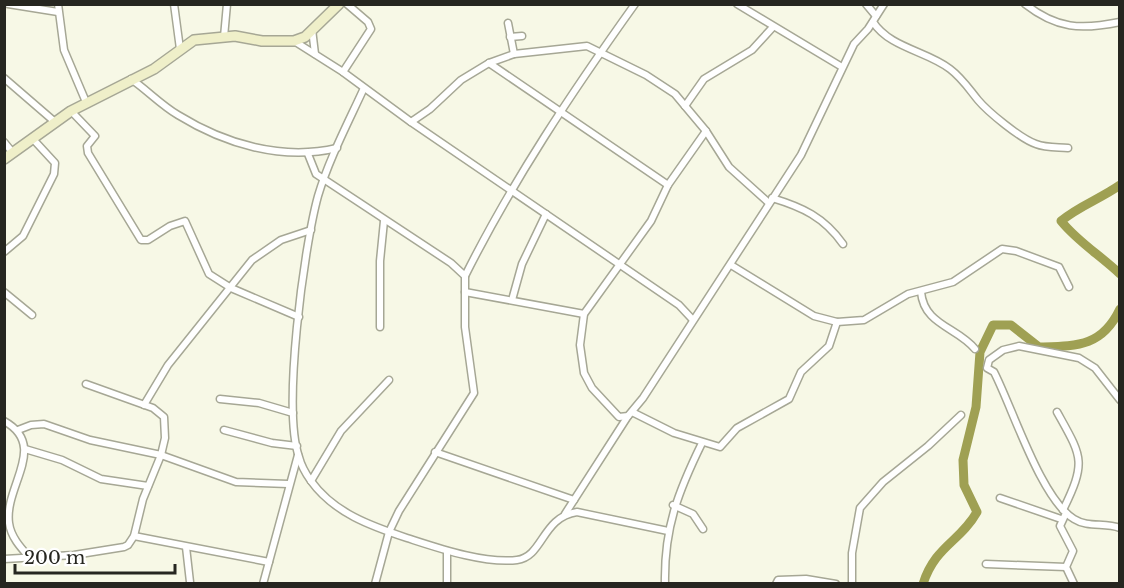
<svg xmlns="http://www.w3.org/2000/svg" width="1124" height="588" font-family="'Libre Baskerville',serif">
<rect width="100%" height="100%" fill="#f7f8e6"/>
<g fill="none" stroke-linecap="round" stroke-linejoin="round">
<!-- river -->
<g stroke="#9fa053" stroke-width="9">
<path d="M 1120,185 C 1100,199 1079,206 1061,221 C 1078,242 1100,255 1120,274"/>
<path d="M 923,584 C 935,546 960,542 977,512 L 964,485 L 963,460 L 976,407 L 980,352 L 993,325 L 1011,325 L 1039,347 C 1077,346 1102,347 1120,309"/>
</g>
<!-- street casing -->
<g stroke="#a6a795" stroke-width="9">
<g id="street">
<path d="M 8,4 L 58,12"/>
<path d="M 58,4 L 64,50 L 86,102"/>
<path d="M 174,4 L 180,49"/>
<path d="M 737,4 L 842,67"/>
<path d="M 866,4 L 876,16"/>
<path d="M 1025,4 C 1057,29 1081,30 1120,22"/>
<path d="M 873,22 C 890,48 927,51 950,69 C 962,78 969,89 978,100 C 988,112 1021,139 1036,144 C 1046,148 1058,147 1068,148"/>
<path d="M 508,23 L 514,54"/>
<path d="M 312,29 L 315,54"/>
<path d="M 224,37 L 227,4"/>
<path d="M 510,37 L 522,36"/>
<path d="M 294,41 L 343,72 L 411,122 L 679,305 L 693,320"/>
<path d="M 489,63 L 668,185"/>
<path d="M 343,72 L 371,29 L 368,22 L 347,4"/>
<path d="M 4,78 L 55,122"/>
<path d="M 131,79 C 147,90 161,105 178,115 C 225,144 282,161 337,148"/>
<path d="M 364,88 C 348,123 329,159 318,196 C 304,247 282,409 299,457 C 301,465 306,474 311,481 C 334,513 371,526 407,538 C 438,548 484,564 517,560 C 543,557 542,517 577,512 L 668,531"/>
<path d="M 685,106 L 704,79 L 752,50 L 773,27"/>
<path d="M 71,111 L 95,136 L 87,146 L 88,153 L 141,240 L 148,240 L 170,226 L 185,221 L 209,274 L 231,288 L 299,317"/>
<path d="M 411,122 L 430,109 L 461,80 L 489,63 L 514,54 L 587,46 L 646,75 L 675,94 L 706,131 L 729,167 L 769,203"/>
<path d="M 706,131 L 668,185 L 651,221 L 584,314 L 580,345 L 584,373 L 592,388 L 619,417 L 628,416 L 643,398 L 801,155 L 854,44 L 868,29 L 884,4"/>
<path d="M 4,142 L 13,153"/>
<path d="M 308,154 L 316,174 L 451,263 L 465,276 L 465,327 L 474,393 L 399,511 L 389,532 L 375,584"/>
<path d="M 772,198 C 802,207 824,217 843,244"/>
<path d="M 4,252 L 23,236 L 54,174 L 55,163 L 32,138"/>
<path d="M 731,265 L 814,316 L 837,322 L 864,320 L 908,294 L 953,282 L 1002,249 L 1016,251 L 1059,267 L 1069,287"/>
<path d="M 465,276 C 513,180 572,92 635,4"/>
<path d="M 4,292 L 32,315"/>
<path d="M 465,292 L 584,314"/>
<path d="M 921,292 C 924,325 957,327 975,349"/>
<path d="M 512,300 L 522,264 L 546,214"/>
<path d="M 380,327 L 380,261 L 384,221"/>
<path d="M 220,399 L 259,403 L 293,413"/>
<path d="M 1120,400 L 1095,368 L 1079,358 L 1019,346 L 1003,350 L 989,360 L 987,368 L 994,372 C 1013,409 1041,499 1074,519 C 1088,528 1105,522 1120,528"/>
<path d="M 144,405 L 168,365 L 252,260 L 281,240 L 311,230"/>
<path d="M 632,412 L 674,433 L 720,447 L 737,428 L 789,399 L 801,372 L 829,346 L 837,322"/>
<path d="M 1057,412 C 1082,457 1087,461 1063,510"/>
<path d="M 4,421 C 49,446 4,486 9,523 C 11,538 22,549 31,559"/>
<path d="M 18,430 L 31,425 L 44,424 L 90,440 L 161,455 L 236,482 L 288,484"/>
<path d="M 224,430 L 272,443 L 297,446"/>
<path d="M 25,449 L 62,460 L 101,479 L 148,486"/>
<path d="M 435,452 L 574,500"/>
<path d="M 311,481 L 341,431 L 389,380"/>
<path d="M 1000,498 L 1061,519"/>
<path d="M 673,505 L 693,514 L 703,529"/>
<path d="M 1066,513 L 1060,526 L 1073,551 L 1066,567 L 1074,584"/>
<path d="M 565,514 L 628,416"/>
<path d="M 134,536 L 269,562"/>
<path d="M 186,547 L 190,582"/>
<path d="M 4,559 L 74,555 L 124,547 L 128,545 L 134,536 L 143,499 L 161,455 L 165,438 L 164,417 L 153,408 L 86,384"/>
<path d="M 986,564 L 1066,567"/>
<path d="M 665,583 C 664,528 678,492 702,443"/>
<path d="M 263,584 L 298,455"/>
<path d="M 447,584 L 447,551"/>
<path d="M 776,584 L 778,580 L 806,579 L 836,584"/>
<path d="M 852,584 L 852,553 L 860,508 L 883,482 L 928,446 L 961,415"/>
</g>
</g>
<!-- secondary casing -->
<g stroke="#a6a795" stroke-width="12">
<path id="secondary" d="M 4,159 L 71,111 L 154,69 L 194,40 L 235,36 L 262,41 L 294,41 L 305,37 L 339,4"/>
</g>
<!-- street -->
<use href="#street" stroke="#fff" stroke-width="6"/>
<!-- secondary -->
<use href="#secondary" stroke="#efefc9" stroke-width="9"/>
</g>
<!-- border -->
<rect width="1124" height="588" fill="none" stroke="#262620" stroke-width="12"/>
<!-- scale -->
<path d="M15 564v9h160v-9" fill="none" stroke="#262620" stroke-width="3"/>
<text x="24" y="564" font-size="18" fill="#262620" stroke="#ffffff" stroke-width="4.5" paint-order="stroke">200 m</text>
</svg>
